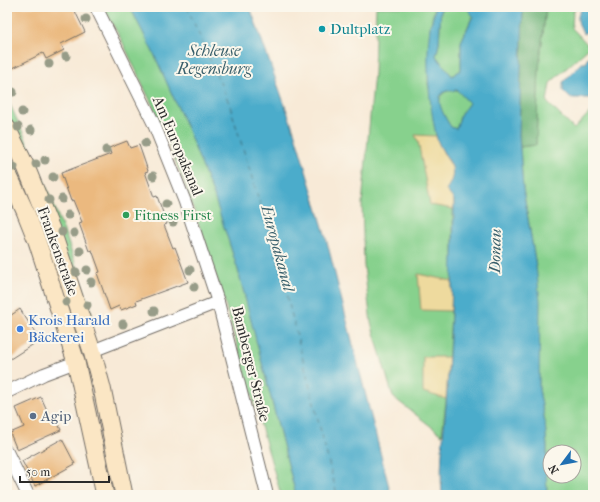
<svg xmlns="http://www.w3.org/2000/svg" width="600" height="502" font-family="'IM FELL French Canon',serif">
<rect width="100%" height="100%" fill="#fbf7ec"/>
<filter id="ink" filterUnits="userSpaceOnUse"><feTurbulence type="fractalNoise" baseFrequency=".025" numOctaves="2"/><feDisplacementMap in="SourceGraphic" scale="8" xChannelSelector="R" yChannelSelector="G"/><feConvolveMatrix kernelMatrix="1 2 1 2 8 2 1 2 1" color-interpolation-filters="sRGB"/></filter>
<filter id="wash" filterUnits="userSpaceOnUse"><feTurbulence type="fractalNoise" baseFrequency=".012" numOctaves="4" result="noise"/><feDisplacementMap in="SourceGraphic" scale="16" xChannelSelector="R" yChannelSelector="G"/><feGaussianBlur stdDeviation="0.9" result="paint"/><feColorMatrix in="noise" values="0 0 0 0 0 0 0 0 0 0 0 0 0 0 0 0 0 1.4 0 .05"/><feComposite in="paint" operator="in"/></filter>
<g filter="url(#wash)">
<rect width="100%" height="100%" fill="#f8ead7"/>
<!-- green -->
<g fill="#87d18d" stroke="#597e5c" fill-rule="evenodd">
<path d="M 103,7 L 130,7 L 155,56 L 187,128 L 214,196 L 238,270 L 296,495 L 281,495 L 224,300 L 186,187 L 158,117 L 122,41 Z"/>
<path d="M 376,7 L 435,7 L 430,27 L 428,84 L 444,154 L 453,168 L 453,268 L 447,393 L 442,435 L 393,397 L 371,323 L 364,266 L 362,204 L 374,73 Z"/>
<path d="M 441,7 L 466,7 L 473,15 L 461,42 L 461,70 L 452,76 L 436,56 L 439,44 Z"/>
<path d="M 546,7 L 578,7 L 573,12 L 572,28 L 590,47 L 550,83 L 547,102 L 574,129 L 593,109 L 593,495 L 547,495 L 546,471 L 547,447 L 545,422 L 539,389 L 536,266 L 523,189 L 520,147 L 536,145 L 539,68 ZM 550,452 L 574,452 L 574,476 L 550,476 Z"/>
<path d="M 458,90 L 469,103 L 461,114 L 456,129 L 451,127 C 446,119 432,99 445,92 C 448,90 454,91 458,90 Z"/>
<path d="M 7,98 L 39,168 L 67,239 L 94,320 L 89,322 L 31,166 L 7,116 Z"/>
<path d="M 7,149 C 35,206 56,266 75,326 L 70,328 L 24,199 L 7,163 Z"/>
</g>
<!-- forest -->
<path fill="#6db378" stroke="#4c6f52" d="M 523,7 L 546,7 L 539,69 L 536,145 L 520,147 L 519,135 Z"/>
<!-- sand -->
<g fill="#eeda9e" stroke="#8c8264">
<path d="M 415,135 L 436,136 L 444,154 L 453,168 L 454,209 L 430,205 L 418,141 Z"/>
<path d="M 418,274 L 452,281 L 451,311 L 421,310 Z"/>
<path d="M 423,357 L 449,357 L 446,399 L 423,392 Z"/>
</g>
<!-- water -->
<g fill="#4caccb" stroke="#3c6c7b" fill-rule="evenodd">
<path d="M 130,7 L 250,7 L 294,131 L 325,234 L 391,495 L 296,495 L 238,270 L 214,196 L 187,128 L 155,56 Z"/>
<path d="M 435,7 L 441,7 L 439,44 L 436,56 L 452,76 L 461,70 L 461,42 L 473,16 L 466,7 L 523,7 L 519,135 L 523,189 L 536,266 L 540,301 L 539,389 L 545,422 L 547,447 L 546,471 L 547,495 L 442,495 C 439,460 445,426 447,392 C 451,331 453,270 454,209 L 454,200 L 446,190 C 464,164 441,159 436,135 C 429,103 425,60 430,28 C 431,21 435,14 435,7 ZM 457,90 L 469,103 L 461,114 L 456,129 L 451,127 C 446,119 433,99 444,92 C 448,90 453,91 457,90 Z"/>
<path d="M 584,7 L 593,7 L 593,26 L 584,34 C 578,25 574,15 584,7 Z"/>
<path d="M 593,53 L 593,98 L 570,98 L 563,91 L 563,82 L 582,63 L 586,63 L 587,59 Z"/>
</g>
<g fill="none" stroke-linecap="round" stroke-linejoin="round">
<!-- ferry -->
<path stroke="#385f6b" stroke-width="1" stroke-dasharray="5 4" stroke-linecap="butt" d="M 187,7 L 229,103 L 281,272 L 337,495"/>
</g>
<g id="blocks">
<!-- building -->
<g fill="#ebb97f">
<path d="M 7,7 L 73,7 L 85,32 L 61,44 L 64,50 L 46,59 L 43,53 L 11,69 L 7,61 Z"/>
<path d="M 127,141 L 130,148 L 139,145 L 148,171 L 145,172 L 154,197 L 157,196 L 167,224 L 164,225 L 173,248 L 175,247 L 188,282 L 136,301 L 137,304 L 121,310 L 119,306 L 110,310 L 97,273 L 100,272 L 92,250 L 89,251 L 79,223 L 82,222 L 73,200 L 71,201 L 61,173 L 111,154 L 109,148 Z"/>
<path d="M 20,309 L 40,340 L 7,361 L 7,318 Z"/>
<path d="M 41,397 L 51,419 L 55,417 L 61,430 L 17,450 L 10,433 L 24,427 L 16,408 Z"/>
<path d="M 62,439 L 75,464 L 35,486 L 22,461 Z"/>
</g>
</g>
</g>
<g filter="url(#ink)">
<use href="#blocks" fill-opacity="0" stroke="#736e67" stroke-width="1"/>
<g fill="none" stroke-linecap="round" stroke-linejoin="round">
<!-- street casing -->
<g stroke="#736e67" stroke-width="14">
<g id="street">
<path d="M 96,7 L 153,122 L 185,202 L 218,302"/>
<path d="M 92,351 L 218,302 L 267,495"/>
<path d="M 7,392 L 44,374 L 76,362"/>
<path d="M 7,452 L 28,495"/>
</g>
</g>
<!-- secondary casing -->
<g stroke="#736e67" stroke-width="19">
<g id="secondary">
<path d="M 7,128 L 26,167 L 53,234 L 92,351 L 102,388 L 124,495"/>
<path d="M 7,172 L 25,211 L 37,241 L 76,362 L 105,495"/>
</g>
</g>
<!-- street -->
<use href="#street" stroke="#fff" stroke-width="12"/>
<!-- secondary -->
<use href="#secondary" stroke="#fbe6c4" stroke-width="17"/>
</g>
<!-- trees -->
<g fill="#979c88">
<circle cx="86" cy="19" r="4.5"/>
<circle cx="66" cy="56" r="4.5"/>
<circle cx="49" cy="64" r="4.5"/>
<circle cx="13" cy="92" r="4.5"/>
<circle cx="22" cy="112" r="4.5"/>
<circle cx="18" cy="127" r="4.5"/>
<circle cx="31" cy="130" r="4.5"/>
<circle cx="145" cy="143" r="4.5"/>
<circle cx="106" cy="150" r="4.5"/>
<circle cx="45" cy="160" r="4.5"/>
<circle cx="36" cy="164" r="4.5"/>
<circle cx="14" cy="167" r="4.5"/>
<circle cx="153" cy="176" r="4.5"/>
<circle cx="53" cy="177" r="4.5"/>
<circle cx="62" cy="199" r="4.5"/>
<circle cx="49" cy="200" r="4.5"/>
<circle cx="166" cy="204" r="4.5"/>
<circle cx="68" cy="215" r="4.5"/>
<circle cx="173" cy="222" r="4.5"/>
<circle cx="62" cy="232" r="4.5"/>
<circle cx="74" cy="233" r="4.5"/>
<circle cx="80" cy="251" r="4.5"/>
<circle cx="87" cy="270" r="4.5"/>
<circle cx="190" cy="270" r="4.5"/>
<circle cx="76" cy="272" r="4.5"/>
<circle cx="91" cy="282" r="4.5"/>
<circle cx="194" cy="287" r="4.5"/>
<circle cx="66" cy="302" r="4.5"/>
<circle cx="87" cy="305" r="4.5"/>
<circle cx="154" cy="311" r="4.5"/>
<circle cx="123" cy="324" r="4.5"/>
</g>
</g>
<!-- markers -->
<circle fill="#0f9aa8" stroke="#fbf7ec" stroke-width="1.5" cx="322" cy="29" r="4"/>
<circle fill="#2e9e5b" stroke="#fbf7ec" stroke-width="1.5" cx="126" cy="215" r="4"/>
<circle fill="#3f7fe0" stroke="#fbf7ec" stroke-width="1.5" cx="20" cy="329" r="4"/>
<circle fill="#5c6f8a" stroke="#fbf7ec" stroke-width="1.5" cx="33" cy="416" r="4"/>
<g text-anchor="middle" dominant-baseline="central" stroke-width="4" stroke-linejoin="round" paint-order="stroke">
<!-- culture labels -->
<g font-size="15" fill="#0d838f" stroke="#fbf7ec" text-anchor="start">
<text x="330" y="29">Dultplatz</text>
</g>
<!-- street labels -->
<g font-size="15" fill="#2b2b2b" stroke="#fbf7ec">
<text transform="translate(178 146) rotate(67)">Am Europakanal</text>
<text transform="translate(58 251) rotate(70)">Frankenstraße</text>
<text transform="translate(251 364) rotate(76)">Bamberger Straße</text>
</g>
<!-- leisure labels -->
<g font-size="15" fill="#27864d" stroke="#fbf7ec" text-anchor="start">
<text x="134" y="215">Fitness First</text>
</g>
<!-- shop labels -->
<g font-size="15" fill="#366cbe" stroke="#fbf7ec" text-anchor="start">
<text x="28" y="320">Krois Harald<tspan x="28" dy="17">Bäckerei</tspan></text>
</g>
<!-- service labels -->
<g font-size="15" fill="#4e5e75" stroke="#fbf7ec" text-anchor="start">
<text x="41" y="416">Agip</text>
</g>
<!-- water labels -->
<g font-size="16" font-style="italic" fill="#385f6b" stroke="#fbf7ec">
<text x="214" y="50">Schleuse<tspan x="214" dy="18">Regensburg</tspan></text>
<text transform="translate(278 248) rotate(75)">Europakanal</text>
<text transform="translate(495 251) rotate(-89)">Donau</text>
</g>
</g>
<!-- margin -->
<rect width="600" height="502" fill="none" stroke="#fbf7ec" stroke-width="24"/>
<!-- north arrow -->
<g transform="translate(562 464) rotate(238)"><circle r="19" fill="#fbf7ec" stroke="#a8a59f"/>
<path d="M0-3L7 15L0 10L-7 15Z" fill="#1f6fb2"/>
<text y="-6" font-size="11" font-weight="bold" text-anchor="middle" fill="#2b2b2b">N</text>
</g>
<!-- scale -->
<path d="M20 476v6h89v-6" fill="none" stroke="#2b2b2b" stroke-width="2"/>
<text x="26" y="476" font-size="12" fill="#2b2b2b" stroke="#fbf7ec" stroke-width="3" paint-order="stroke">50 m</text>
</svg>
